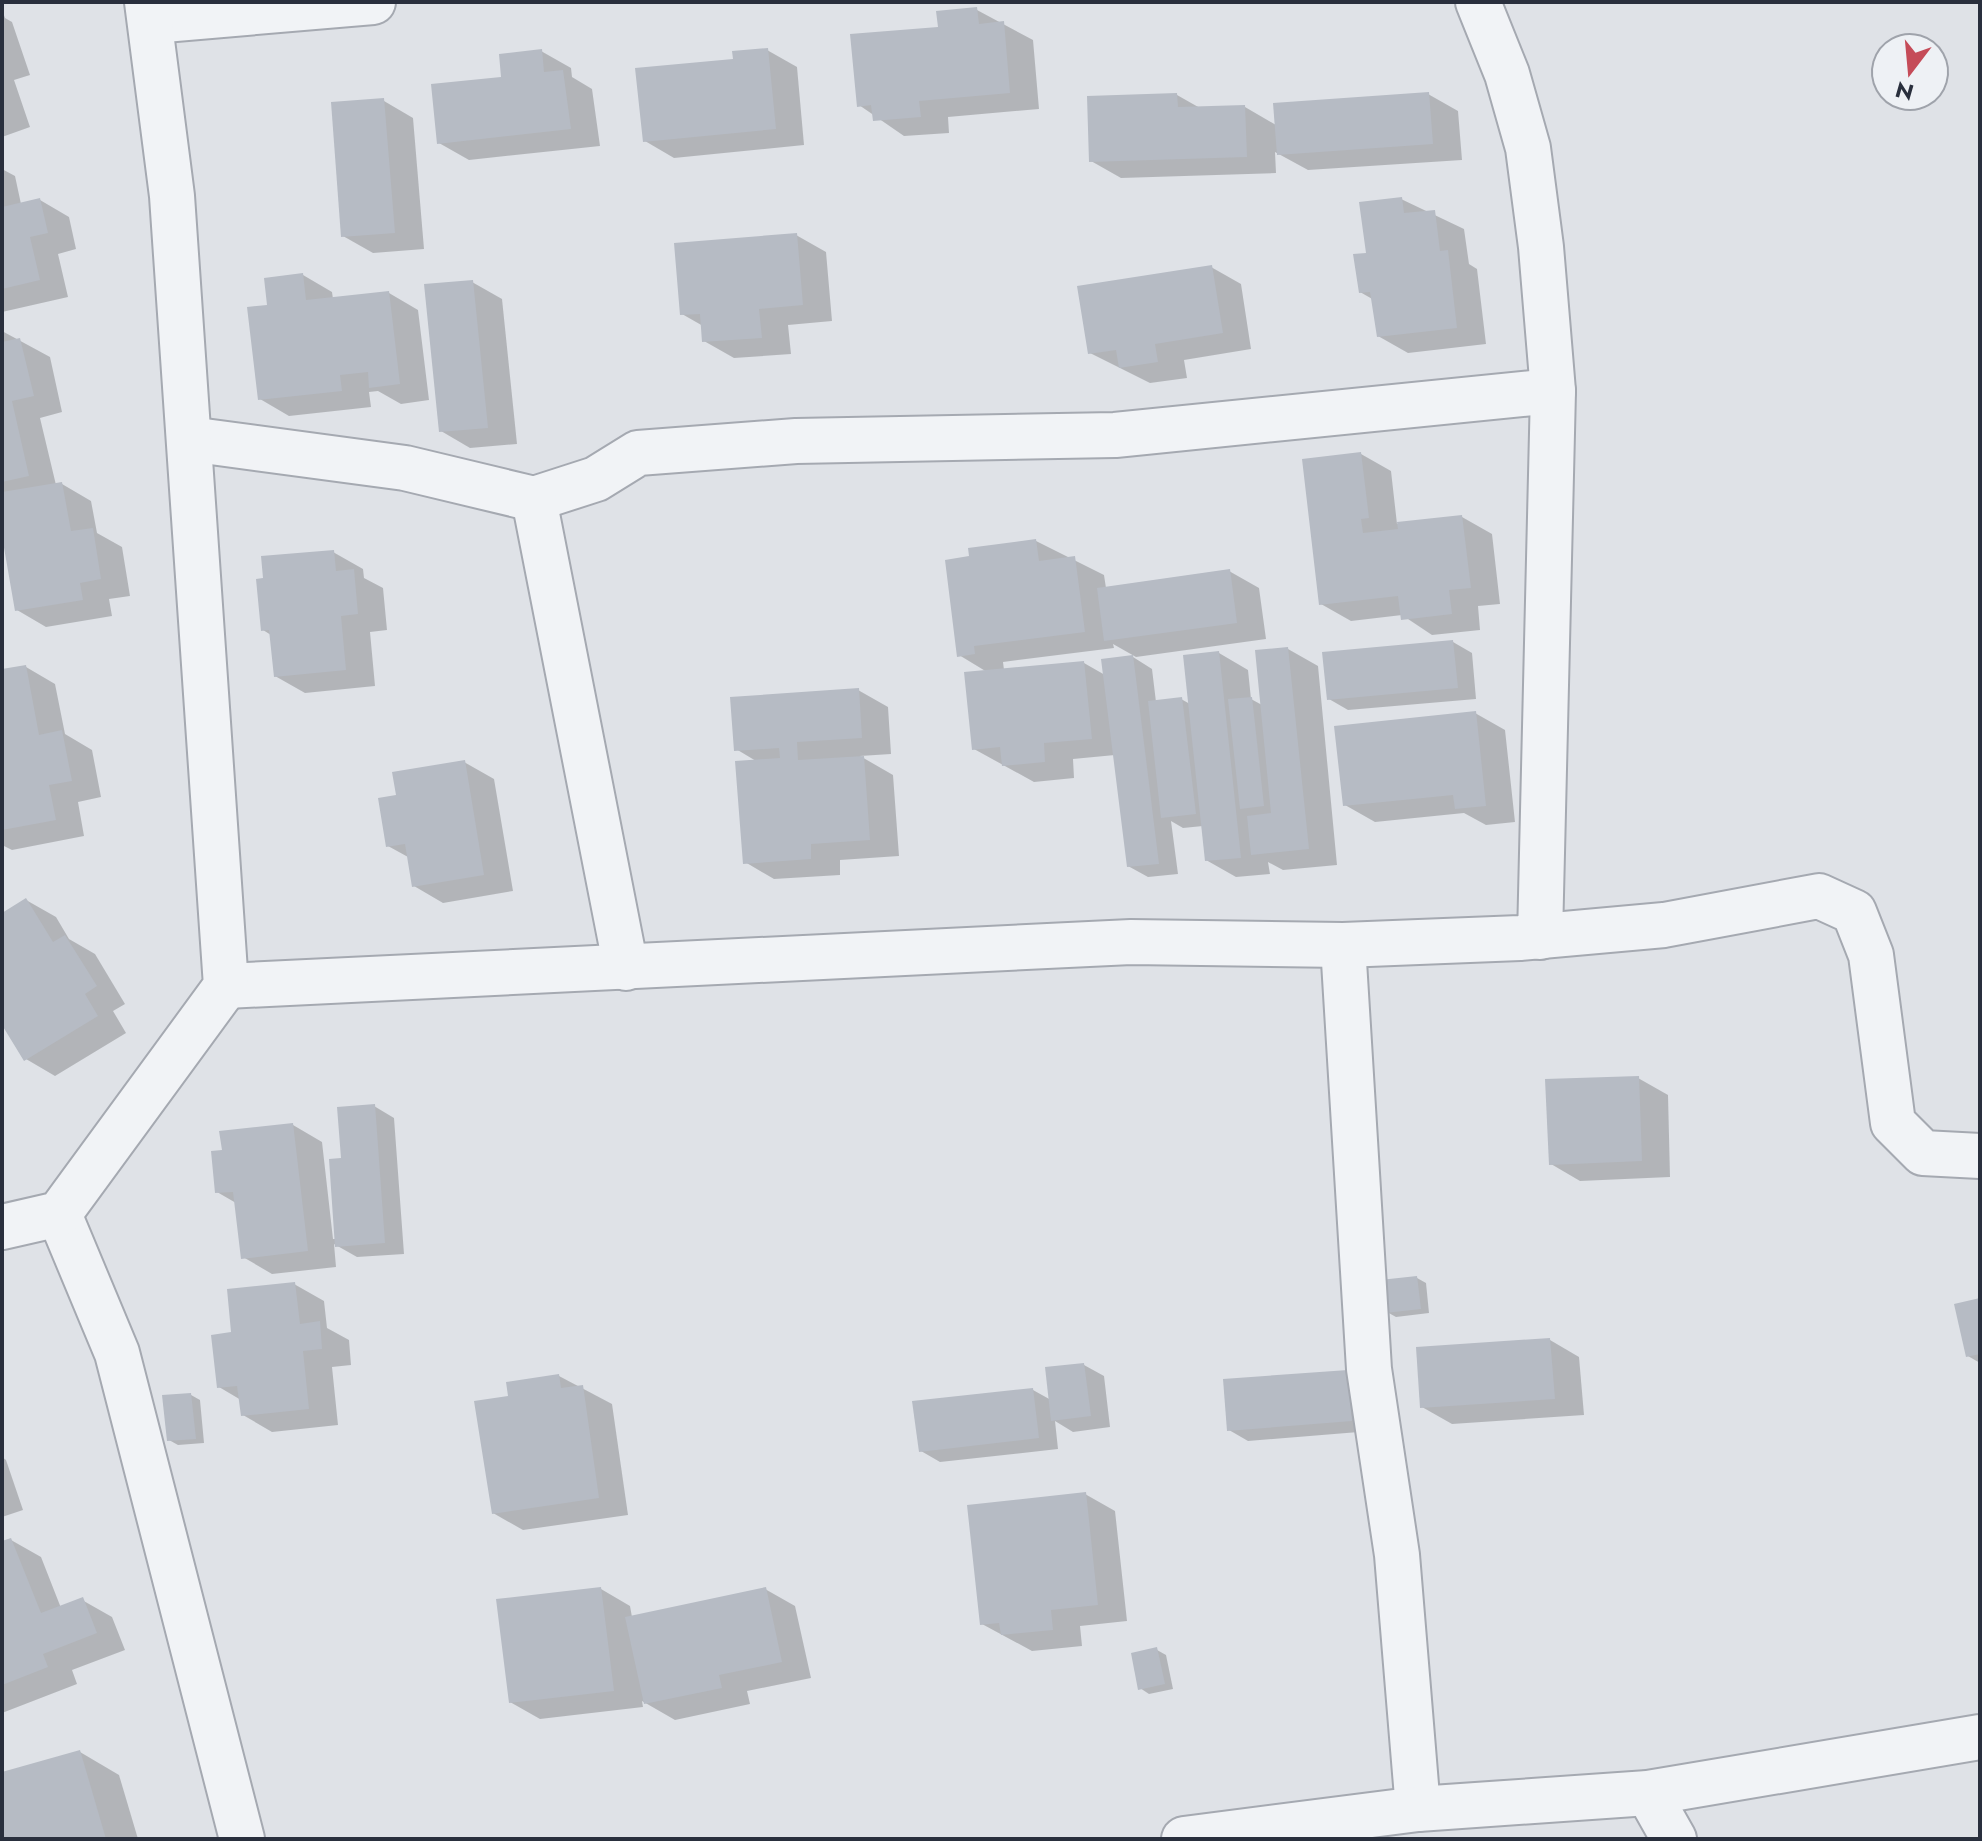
<svg xmlns="http://www.w3.org/2000/svg" width="1982" height="1841" font-family="Jost,sans-serif">
<rect width="100%" height="100%" fill="#dfe2e7"/>
<!-- shadow -->
<g fill="#0003">
<path d="M 2,10 L 5,18 L 12,22 L 30,75 L 14,80 L 30,127 L 2,137 Z"/>
<path d="M 977,10 L 1033,40 L 1039,109 L 948,117 L 949,133 L 904,136 L 859,105 L 940,29 Z"/>
<path d="M 767,50 L 797,67 L 804,145 L 674,158 L 645,141 L 735,61 Z"/>
<path d="M 541,51 L 571,68 L 572,77 L 592,89 L 600,146 L 469,160 L 439,143 L 503,78 Z"/>
<path d="M 1428,94 L 1458,111 L 1462,160 L 1308,170 L 1275,152 L 1276,173 L 1121,178 L 1091,161 L 1177,95 L 1200,108 L 1245,107 L 1276,125 Z"/>
<path d="M 384,101 L 413,118 L 424,249 L 373,253 L 343,236 Z"/>
<path d="M 2,169 L 15,176 L 21,204 L 40,200 L 69,217 L 76,249 L 58,254 L 68,297 L 2,312 Z"/>
<path d="M 1401,199 L 1464,229 L 1469,264 L 1477,269 L 1486,344 L 1408,353 L 1378,336 L 1374,300 L 1360,292 L 1368,255 Z"/>
<path d="M 796,235 L 826,252 L 832,321 L 788,325 L 791,354 L 734,358 L 704,341 L 703,326 L 682,314 Z"/>
<path d="M 1211,267 L 1241,284 L 1251,349 L 1184,360 L 1187,378 L 1150,383 L 1090,353 Z"/>
<path d="M 303,275 L 332,292 L 333,299 L 389,293 L 418,310 L 429,400 L 401,404 L 378,391 L 369,392 L 371,407 L 289,416 L 260,399 L 269,306 Z"/>
<path d="M 472,282 L 502,299 L 517,444 L 470,448 L 441,431 Z"/>
<path d="M 2,331 L 50,357 L 62,412 L 40,418 L 56,485 L 62,484 L 91,501 L 97,533 L 122,547 L 130,596 L 109,599 L 112,616 L 46,627 L 17,610 L 2,525 Z"/>
<path d="M 1361,454 L 1391,471 L 1397,524 L 1462,517 L 1492,534 L 1500,604 L 1478,606 L 1480,630 L 1432,635 L 1402,615 L 1351,621 L 1321,604 Z"/>
<path d="M 1036,541 L 1104,575 L 1106,588 L 1229,571 L 1259,588 L 1266,639 L 1136,657 L 1113,644 L 1114,648 L 1003,662 L 1004,670 L 1084,663 L 1105,675 L 1133,657 L 1152,669 L 1156,702 L 1181,699 L 1190,704 L 1219,653 L 1248,670 L 1251,699 L 1262,705 L 1288,649 L 1318,666 L 1337,865 L 1283,870 L 1268,862 L 1270,874 L 1236,877 L 1206,860 L 1203,826 L 1183,828 L 1171,821 L 1178,874 L 1148,877 L 1128,866 L 1115,755 L 1073,759 L 1074,778 L 1034,782 L 974,749 L 987,672 L 959,655 Z"/>
<path d="M 333,552 L 363,569 L 364,578 L 383,588 L 387,630 L 370,632 L 375,686 L 305,693 L 275,676 L 271,635 L 263,630 Z"/>
<path d="M 1453,642 L 1472,653 L 1476,699 L 1348,710 L 1329,699 Z"/>
<path d="M 26,667 L 55,684 L 65,734 L 92,750 L 101,797 L 78,802 L 84,836 L 12,850 L 2,845 L 2,671 Z"/>
<path d="M 858,690 L 888,707 L 891,754 L 860,756 L 893,775 L 899,856 L 840,860 L 840,875 L 774,879 L 745,862 L 756,761 L 736,749 Z"/>
<path d="M 1475,713 L 1505,730 L 1515,822 L 1486,825 L 1464,813 L 1375,822 L 1345,805 Z"/>
<path d="M 464,762 L 494,779 L 513,891 L 443,903 L 414,886 L 408,857 L 388,846 L 399,797 Z"/>
<path d="M 26,900 L 56,917 L 69,939 L 95,954 L 125,1004 L 113,1011 L 126,1033 L 55,1076 L 26,1059 L 2,1021 L 2,915 Z"/>
<path d="M 1638,1078 L 1668,1095 L 1670,1177 L 1580,1181 L 1551,1164 Z"/>
<path d="M 374,1106 L 394,1118 L 404,1254 L 357,1257 L 334,1244 L 336,1267 L 272,1274 L 243,1257 L 236,1203 L 217,1192 L 224,1152 L 293,1125 L 322,1142 L 333,1239 L 337,1239 L 343,1160 Z"/>
<path d="M 1417,1278 L 1426,1283 L 1429,1313 L 1396,1317 L 1387,1312 Z"/>
<path d="M 294,1284 L 324,1301 L 327,1328 L 349,1340 L 351,1365 L 332,1367 L 338,1425 L 272,1432 L 243,1415 L 241,1400 L 219,1387 Z"/>
<path d="M 1980,1300 L 1980,1363 L 1968,1356 Z"/>
<path d="M 1550,1340 L 1579,1357 L 1584,1415 L 1452,1424 L 1422,1407 Z"/>
<path d="M 1084,1365 L 1104,1376 L 1110,1427 L 1073,1432 L 1055,1421 L 1058,1449 L 940,1462 L 921,1451 L 1033,1390 L 1051,1400 Z"/>
<path d="M 1347,1372 L 1371,1431 L 1248,1441 L 1229,1430 Z"/>
<path d="M 559,1376 L 612,1404 L 628,1515 L 523,1530 L 493,1513 L 510,1397 Z"/>
<path d="M 191,1395 L 200,1400 L 204,1443 L 178,1445 L 169,1440 Z"/>
<path d="M 2,1457 L 6,1460 L 23,1510 L 2,1517 Z"/>
<path d="M 1085,1494 L 1115,1511 L 1127,1621 L 1080,1626 L 1082,1646 L 1032,1651 L 982,1624 Z"/>
<path d="M 11,1540 L 41,1557 L 61,1608 L 82,1600 L 112,1617 L 125,1650 L 72,1670 L 77,1684 L 2,1713 L 2,1543 Z"/>
<path d="M 601,1589 L 630,1606 L 632,1617 L 765,1589 L 795,1606 L 811,1678 L 747,1691 L 750,1704 L 675,1720 L 642,1701 L 643,1707 L 540,1719 L 510,1702 Z"/>
<path d="M 1157,1650 L 1166,1655 L 1173,1689 L 1149,1694 L 1140,1688 Z"/>
<path d="M 80,1752 L 119,1775 L 138,1839 L 2,1839 L 2,1774 Z"/>
</g>
<!-- building -->
<g fill="#b6bbc4">
<path d="M 977,7 L 979,24 L 1004,21 L 1010,93 L 919,101 L 921,117 L 873,121 L 871,105 L 857,107 L 850,34 L 938,27 L 936,11 Z"/>
<path d="M 768,48 L 776,129 L 643,142 L 635,68 L 733,59 L 732,51 Z"/>
<path d="M 542,49 L 544,72 L 563,70 L 571,129 L 437,144 L 431,84 L 501,77 L 499,54 Z"/>
<path d="M 1429,92 L 1433,144 L 1277,155 L 1273,103 Z"/>
<path d="M 1177,93 L 1178,107 L 1245,105 L 1247,157 L 1089,162 L 1087,96 Z"/>
<path d="M 384,98 L 395,233 L 341,237 L 331,102 Z"/>
<path d="M 1402,197 L 1404,213 L 1435,210 L 1440,251 L 1448,250 L 1457,328 L 1377,337 L 1370,292 L 1359,293 L 1353,254 L 1366,253 L 1359,202 Z"/>
<path d="M 40,198 L 48,233 L 30,237 L 40,280 L 2,289 L 2,207 Z"/>
<path d="M 797,233 L 803,305 L 759,309 L 762,338 L 702,342 L 700,314 L 680,315 L 674,243 Z"/>
<path d="M 1212,265 L 1223,333 L 1155,344 L 1158,362 L 1119,368 L 1116,350 L 1088,354 L 1077,286 Z"/>
<path d="M 303,273 L 306,300 L 389,291 L 400,384 L 369,388 L 368,372 L 340,375 L 342,391 L 258,400 L 247,307 L 267,305 L 264,278 Z"/>
<path d="M 473,280 L 488,428 L 439,432 L 424,284 Z"/>
<path d="M 20,338 L 34,396 L 12,401 L 29,476 L 2,482 L 2,342 Z"/>
<path d="M 1361,452 L 1369,518 L 1361,519 L 1363,533 L 1398,529 L 1397,522 L 1462,515 L 1471,588 L 1449,590 L 1452,614 L 1401,620 L 1398,596 L 1319,605 L 1302,459 Z"/>
<path d="M 62,482 L 71,531 L 93,528 L 101,579 L 80,583 L 83,600 L 15,611 L 2,536 L 2,492 Z"/>
<path d="M 1036,539 L 1039,561 L 1075,556 L 1085,632 L 974,646 L 975,654 L 957,657 L 945,560 L 969,556 L 968,548 Z"/>
<path d="M 334,550 L 336,571 L 354,569 L 358,614 L 341,616 L 346,670 L 274,677 L 269,630 L 261,631 L 256,579 L 263,578 L 261,556 Z"/>
<path d="M 1230,569 L 1237,623 L 1104,641 L 1097,588 Z"/>
<path d="M 1453,640 L 1458,688 L 1327,700 L 1322,652 Z"/>
<path d="M 1288,647 L 1309,849 L 1251,855 L 1247,816 L 1271,813 L 1255,650 Z"/>
<path d="M 1219,651 L 1241,858 L 1205,861 L 1183,655 Z"/>
<path d="M 1133,655 L 1159,864 L 1127,867 L 1101,659 Z"/>
<path d="M 1084,661 L 1092,739 L 1044,743 L 1045,762 L 1002,766 L 1000,747 L 972,750 L 964,672 Z"/>
<path d="M 26,665 L 39,735 L 62,730 L 72,781 L 49,785 L 56,820 L 2,830 L 2,669 Z"/>
<path d="M 859,688 L 862,738 L 797,742 L 798,760 L 864,756 L 870,840 L 811,844 L 811,859 L 743,864 L 735,761 L 780,758 L 779,748 L 734,751 L 730,697 Z"/>
<path d="M 1182,697 L 1196,814 L 1161,818 L 1148,701 Z"/>
<path d="M 1252,697 L 1264,806 L 1240,809 L 1228,699 Z"/>
<path d="M 1476,711 L 1486,806 L 1455,809 L 1453,795 L 1343,806 L 1334,726 Z"/>
<path d="M 465,760 L 484,875 L 412,887 L 405,844 L 386,847 L 378,798 L 396,795 L 392,772 Z"/>
<path d="M 26,898 L 53,942 L 65,935 L 97,986 L 85,994 L 98,1016 L 24,1061 L 2,1025 L 2,913 Z"/>
<path d="M 1639,1076 L 1642,1161 L 1549,1165 L 1545,1079 Z"/>
<path d="M 375,1104 L 385,1243 L 335,1247 L 329,1159 L 341,1158 L 337,1107 Z"/>
<path d="M 293,1123 L 308,1251 L 241,1259 L 233,1192 L 215,1193 L 211,1151 L 222,1150 L 219,1131 Z"/>
<path d="M 1417,1276 L 1421,1309 L 1385,1313 L 1380,1280 Z"/>
<path d="M 295,1282 L 300,1324 L 320,1321 L 322,1349 L 303,1351 L 309,1409 L 241,1416 L 237,1386 L 217,1388 L 211,1335 L 231,1332 L 227,1289 Z"/>
<path d="M 1980,1298 L 1980,1354 L 1966,1357 L 1954,1304 Z"/>
<path d="M 1550,1338 L 1555,1399 L 1420,1408 L 1416,1347 Z"/>
<path d="M 1084,1363 L 1091,1416 L 1051,1421 L 1045,1367 Z"/>
<path d="M 1348,1370 L 1352,1421 L 1227,1431 L 1223,1379 Z"/>
<path d="M 559,1374 L 561,1388 L 583,1385 L 599,1498 L 492,1514 L 474,1401 L 508,1396 L 506,1382 Z"/>
<path d="M 1033,1388 L 1039,1438 L 919,1452 L 912,1401 Z"/>
<path d="M 191,1393 L 196,1439 L 167,1441 L 162,1395 Z"/>
<path d="M 1086,1492 L 1098,1605 L 1051,1610 L 1053,1630 L 1001,1635 L 999,1623 L 980,1625 L 967,1505 Z"/>
<path d="M 11,1538 L 41,1613 L 83,1597 L 97,1633 L 43,1654 L 48,1667 L 2,1685 L 2,1541 Z"/>
<path d="M 601,1587 L 614,1691 L 509,1703 L 496,1599 Z"/>
<path d="M 766,1587 L 782,1662 L 719,1675 L 722,1688 L 644,1704 L 625,1617 Z"/>
<path d="M 1157,1647 L 1165,1684 L 1138,1690 L 1131,1653 Z"/>
<path d="M 80,1750 L 106,1839 L 2,1839 L 2,1772 Z"/>
</g>
<g fill="none" stroke-linecap="round" stroke-linejoin="round">
<!-- minor casing -->
<g stroke="#a5a9b1" stroke-width="48">
<g id="minor">
<path d="M 1478,2 L 1507,74 L 1528,148 L 1541,247 L 1553,391 L 1540,937"/>
<path d="M 152,21 L 373,2"/>
<path d="M 189,439 L 405,468 L 534,499 L 596,479 L 638,453 L 796,441 L 1115,435 L 1553,391"/>
<path d="M 534,499 L 626,968"/>
<path d="M 1343,945 L 1369,1369 L 1397,1555 L 1418,1809"/>
<path d="M 226,986 L 1131,942 L 1343,945 L 1520,938 L 1664,925 L 1819,896 L 1854,912 L 1871,955 L 1893,1123 L 1923,1153 L 1980,1156"/>
<path d="M 59,1214 L 117,1353 L 242,1839"/>
<path d="M 2,1227 L 59,1214 L 226,986 L 172,196 L 147,2"/>
<path d="M 1648,1793 L 1674,1839"/>
<path d="M 1184,1839 L 1418,1809 L 1648,1793 L 1980,1737"/>
</g>
</g>
<!-- minor -->
<use href="#minor" stroke="#f1f3f6" stroke-width="44"/>
</g>
<!-- border -->
<rect width="1982" height="1841" fill="none" stroke="#292f3d" stroke-width="8"/>
<!-- north arrow -->
<g transform="translate(1910 72) rotate(196)"><circle r="38" fill="#eef1f5" stroke="#9fa3ab" stroke-width="2"/>
<path d="M0-6L14 30L0 20L-14 30Z" fill="#c54b58"/>
<text y="-12" font-size="22" font-weight="bold" text-anchor="middle" fill="#292f3d">N</text>
</g>
</svg>
